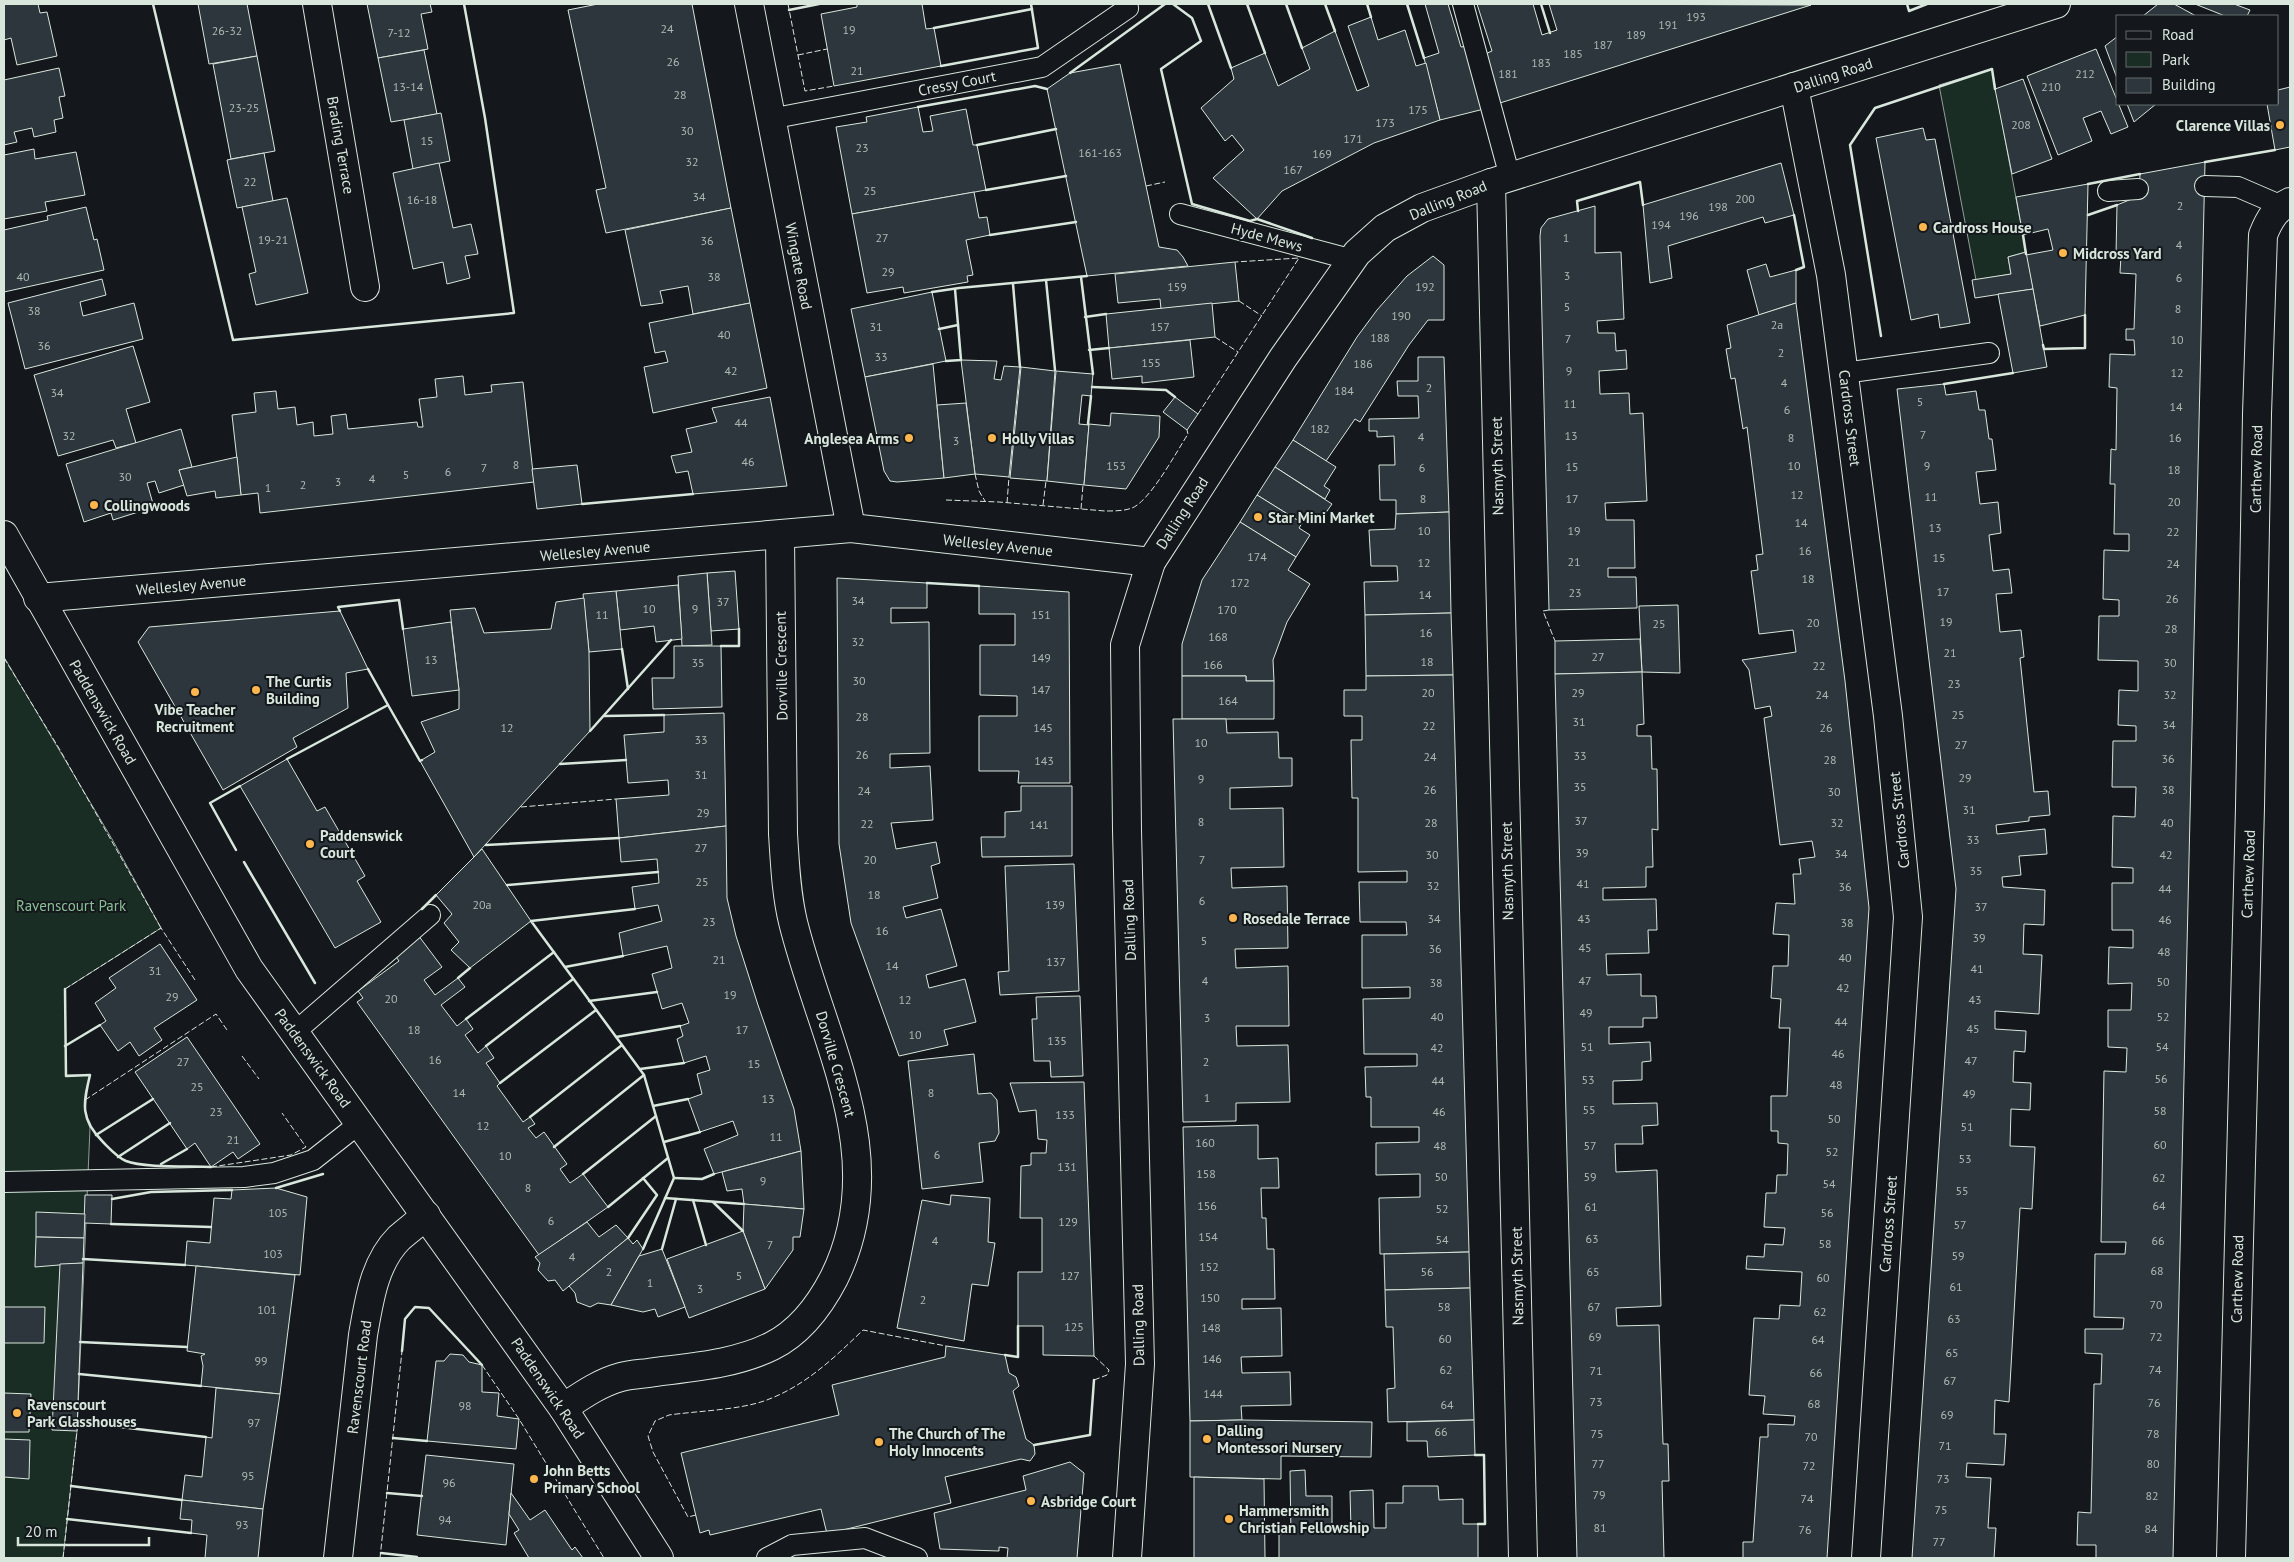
<svg xmlns="http://www.w3.org/2000/svg" width="2294" height="1562" font-family="'PT Sans',sans-serif">
<rect width="100%" height="100%" fill="#14181c"/>
<!-- green -->
<g fill="#1a2d24" stroke="#939e99">
<path d="M 1992,69 L 2026,252 L 2008,257 L 2011,274 L 1976,280 L 1939,85 Z"/>
<path d="M 4,657 L 112,839 L 161,928 L 65,989 L 66,1075 L 90,1075 C 85,1096 82,1108 90,1128 L 77,1431 L 63,1558 L 4,1558 Z"/>
</g>
<!-- building -->
<g fill="#2c363c" stroke="#d8e6dc">
<path d="M 4,4 L 38,4 L 40,13 L 47,12 L 57,56 L 17,65 L 11,38 L 4,40 Z"/>
<path d="M 198,4 L 247,4 L 257,56 L 209,64 Z"/>
<path d="M 367,4 L 430,4 L 432,12 L 421,14 L 428,49 L 378,58 Z"/>
<path d="M 598,4 L 692,4 L 731,208 L 606,233 L 596,190 L 606,188 L 568,10 Z"/>
<path d="M 857,4 L 922,4 L 926,29 L 934,28 L 941,66 L 834,86 L 821,14 L 857,7 Z"/>
<path d="M 1425,4 L 1448,4 L 1461,47 L 1468,46 L 1484,109 L 1440,120 L 1424,58 L 1439,53 Z"/>
<path d="M 1477,4 L 1533,4 L 1542,35 L 1557,30 L 1549,4 L 1811,5 L 1500,103 L 1485,54 L 1492,51 Z"/>
<path d="M 2158,4 L 2174,4 L 2196,16 L 2143,16 Z"/>
<path d="M 2195,4 L 2234,4 L 2250,10 L 2247,16 L 2225,16 Z"/>
<path d="M 1371,17 L 1378,40 L 1405,30 L 1416,66 L 1426,63 L 1440,120 L 1374,143 L 1282,191 L 1257,219 L 1213,178 L 1244,150 L 1232,135 L 1225,141 L 1201,108 L 1234,79 L 1231,68 L 1265,53 L 1278,86 L 1310,69 L 1302,48 L 1335,31 L 1357,91 L 1369,86 L 1348,26 Z"/>
<path d="M 2118,36 L 2118,81 L 2105,46 Z"/>
<path d="M 2096,49 L 2128,127 L 2111,134 L 2101,111 L 2083,118 L 2092,141 L 2058,155 L 2027,76 Z"/>
<path d="M 424,50 L 437,114 L 391,122 L 378,58 Z"/>
<path d="M 257,56 L 275,151 L 231,159 L 213,64 Z"/>
<path d="M 1120,64 L 1159,247 L 1177,250 L 1183,257 L 1188,266 L 1087,276 L 1047,89 L 1070,73 Z"/>
<path d="M 59,68 L 65,96 L 59,97 L 63,118 L 54,120 L 56,132 L 34,137 L 32,128 L 14,132 L 17,142 L 4,145 L 4,80 Z"/>
<path d="M 2023,79 L 2052,159 L 2012,174 L 1995,89 Z"/>
<path d="M 2290,87 L 2290,147 L 2275,150 L 2267,104 L 2278,104 L 2278,90 Z"/>
<path d="M 2127,104 L 2156,104 L 2134,122 Z"/>
<path d="M 918,107 L 923,132 L 933,131 L 930,116 L 966,109 L 973,145 L 977,145 L 986,190 L 852,214 L 836,127 L 867,122 L 866,117 Z"/>
<path d="M 441,113 L 450,161 L 413,169 L 404,120 Z"/>
<path d="M 1923,128 L 1926,140 L 1935,139 L 1970,323 L 1940,328 L 1938,314 L 1911,320 L 1876,138 Z"/>
<path d="M 34,149 L 35,159 L 76,152 L 85,195 L 45,202 L 47,211 L 4,219 L 4,155 Z"/>
<path d="M 264,153 L 273,201 L 237,208 L 227,160 Z"/>
<path d="M 2205,162 L 2173,1558 L 2096,1558 L 2096,1545 L 2077,1545 L 2078,1512 L 2091,1513 L 2094,1384 L 2101,1384 L 2102,1354 L 2085,1353 L 2085,1329 L 2123,1329 L 2124,1318 L 2094,1317 L 2095,1254 L 2125,1254 L 2126,1242 L 2101,1242 L 2104,1071 L 2126,1072 L 2127,1048 L 2108,1047 L 2108,1010 L 2131,1010 L 2132,983 L 2108,984 L 2109,947 L 2133,948 L 2133,930 L 2112,930 L 2112,883 L 2133,883 L 2133,868 L 2112,867 L 2113,816 L 2135,817 L 2136,787 L 2112,787 L 2113,741 L 2136,741 L 2136,726 L 2118,725 L 2119,690 L 2138,691 L 2138,661 L 2098,660 L 2099,616 L 2119,616 L 2119,600 L 2103,599 L 2104,550 L 2129,551 L 2129,534 L 2114,534 L 2115,484 L 2110,484 L 2111,449 L 2116,450 L 2117,388 L 2109,387 L 2110,354 L 2135,355 L 2134,340 L 2126,340 L 2126,329 L 2134,329 L 2136,274 L 2120,273 L 2121,255 L 2116,255 L 2117,205 L 2139,196 L 2140,174 Z"/>
<path d="M 439,163 L 453,228 L 471,224 L 478,254 L 465,256 L 470,278 L 447,284 L 443,262 L 413,269 L 393,173 Z"/>
<path d="M 1781,163 L 1794,215 L 1765,223 L 1763,217 L 1668,246 L 1672,278 L 1650,283 L 1643,205 Z"/>
<path d="M 2088,184 L 2085,315 L 2040,326 L 2026,255 L 2053,250 L 2048,229 L 2023,235 L 2016,197 Z"/>
<path d="M 974,192 L 979,218 L 987,217 L 990,235 L 966,240 L 973,275 L 967,276 L 968,282 L 904,293 L 903,287 L 867,293 L 852,214 Z"/>
<path d="M 287,198 L 308,293 L 256,305 L 249,274 L 256,272 L 242,207 Z"/>
<path d="M 1595,206 L 1595,253 L 1621,252 L 1624,319 L 1597,321 L 1598,333 L 1615,333 L 1616,351 L 1626,350 L 1627,369 L 1599,371 L 1600,394 L 1629,393 L 1630,414 L 1643,413 L 1647,501 L 1605,503 L 1606,520 L 1634,520 L 1635,568 L 1608,568 L 1608,577 L 1636,577 L 1637,608 L 1549,610 L 1540,236 L 1541,228 L 1548,219 Z"/>
<path d="M 86,207 L 94,240 L 97,239 L 104,270 L 4,292 L 4,230 L 48,220 L 47,216 Z"/>
<path d="M 731,208 L 750,303 L 693,314 L 688,286 L 660,291 L 663,303 L 641,306 L 625,230 Z"/>
<path d="M 2026,252 L 2033,289 L 1975,298 L 1972,280 L 2011,274 L 2008,257 Z"/>
<path d="M 1433,256 L 1444,265 L 1444,320 L 1428,320 L 1409,345 L 1360,422 L 1355,419 L 1326,461 L 1293,440 L 1357,337 L 1377,310 L 1407,276 Z"/>
<path d="M 1235,262 L 1239,301 L 1161,309 L 1160,299 L 1118,303 L 1115,274 Z"/>
<path d="M 1766,264 L 1770,277 L 1796,270 L 1796,303 L 1759,315 L 1747,270 Z"/>
<path d="M 102,279 L 106,295 L 80,302 L 83,316 L 134,303 L 143,339 L 25,369 L 8,303 Z"/>
<path d="M 2033,289 L 2047,367 L 2013,373 L 1998,294 Z"/>
<path d="M 932,292 L 946,361 L 865,377 L 851,309 Z"/>
<path d="M 750,303 L 767,388 L 653,413 L 644,367 L 668,362 L 665,351 L 655,353 L 649,323 Z"/>
<path d="M 1212,303 L 1215,337 L 1109,348 L 1106,314 Z"/>
<path d="M 1796,303 L 1845,681 L 1869,908 L 1827,1558 L 1743,1558 L 1743,1542 L 1753,1542 L 1760,1437 L 1768,1437 L 1768,1424 L 1794,1425 L 1795,1416 L 1763,1414 L 1765,1396 L 1749,1395 L 1754,1318 L 1779,1319 L 1780,1305 L 1800,1306 L 1802,1272 L 1746,1269 L 1747,1256 L 1764,1257 L 1765,1244 L 1783,1245 L 1785,1228 L 1764,1227 L 1766,1193 L 1776,1193 L 1777,1175 L 1787,1175 L 1788,1144 L 1778,1143 L 1778,1131 L 1771,1131 L 1771,1096 L 1787,1096 L 1790,1028 L 1779,1028 L 1781,999 L 1771,998 L 1773,966 L 1788,966 L 1789,935 L 1773,934 L 1776,903 L 1795,904 L 1793,874 L 1801,874 L 1799,859 L 1815,857 L 1812,841 L 1780,845 L 1764,718 L 1772,716 L 1770,706 L 1755,709 L 1749,670 L 1742,660 L 1796,652 L 1793,630 L 1759,634 L 1751,571 L 1758,570 L 1756,555 L 1763,554 L 1747,427 L 1743,429 L 1735,378 L 1731,379 L 1726,349 L 1731,348 L 1727,325 Z"/>
<path d="M 1190,340 L 1194,377 L 1142,383 L 1142,376 L 1112,379 L 1109,348 Z"/>
<path d="M 133,346 L 150,402 L 126,409 L 136,443 L 116,448 L 113,440 L 58,456 L 34,375 Z"/>
<path d="M 1418,357 L 1444,357 L 1449,512 L 1396,514 L 1396,500 L 1380,500 L 1379,465 L 1395,465 L 1394,436 L 1377,437 L 1377,431 L 1369,431 L 1369,419 L 1419,418 L 1418,396 L 1398,396 L 1397,381 L 1418,381 Z"/>
<path d="M 961,360 L 997,361 L 994,379 L 1001,380 L 1004,366 L 1020,367 L 1009,477 L 975,474 Z"/>
<path d="M 933,364 L 944,478 L 897,482 L 890,481 L 884,471 L 865,377 Z"/>
<path d="M 1021,367 L 1055,371 L 1047,481 L 1010,478 Z"/>
<path d="M 1056,371 L 1093,374 L 1091,396 L 1082,395 L 1079,424 L 1089,425 L 1084,485 L 1047,481 Z"/>
<path d="M 463,376 L 465,395 L 492,392 L 491,385 L 523,382 L 534,482 L 260,513 L 258,493 L 241,495 L 232,415 L 256,412 L 254,393 L 276,391 L 278,409 L 295,407 L 297,425 L 313,422 L 314,436 L 333,434 L 331,416 L 346,414 L 348,429 L 417,422 L 418,427 L 423,427 L 419,399 L 437,397 L 435,379 Z"/>
<path d="M 1944,384 L 1946,395 L 1976,391 L 1979,410 L 1985,410 L 1989,439 L 1992,439 L 1996,470 L 1976,472 L 1980,504 L 1998,502 L 2001,533 L 1989,535 L 1993,571 L 2009,569 L 2012,593 L 1996,594 L 2000,632 L 2021,630 L 2024,657 L 2020,658 L 2034,792 L 2048,791 L 2050,815 L 2029,817 L 2029,821 L 1996,825 L 1997,834 L 2045,829 L 2047,854 L 2019,856 L 2021,875 L 2002,877 L 2003,887 L 2045,890 L 2044,925 L 2024,924 L 2023,954 L 2042,955 L 2039,1014 L 1995,1011 L 1995,1029 L 2026,1031 L 2025,1052 L 2014,1051 L 2013,1082 L 2031,1083 L 2030,1110 L 2011,1109 L 2010,1146 L 2035,1147 L 2032,1209 L 2020,1208 L 2009,1402 L 1995,1400 L 1994,1434 L 2006,1434 L 2004,1465 L 1967,1463 L 1966,1477 L 1991,1478 L 1988,1528 L 1996,1528 L 1994,1558 L 1912,1558 L 1956,889 L 1897,389 Z"/>
<path d="M 770,397 L 787,486 L 693,494 L 688,471 L 676,473 L 671,456 L 692,452 L 686,429 L 717,422 L 712,408 Z"/>
<path d="M 1175,397 L 1198,414 L 1187,430 L 1163,412 Z"/>
<path d="M 966,403 L 975,474 L 944,478 L 937,405 Z"/>
<path d="M 1111,413 L 1160,416 L 1159,437 L 1126,489 L 1084,485 L 1089,424 L 1110,426 Z"/>
<path d="M 181,429 L 192,467 L 179,470 L 184,485 L 159,493 L 155,481 L 147,483 L 154,507 L 113,520 L 111,513 L 84,522 L 66,464 Z"/>
<path d="M 1293,440 L 1336,467 L 1324,486 L 1330,490 L 1325,499 L 1275,467 Z"/>
<path d="M 237,457 L 241,495 L 216,498 L 215,491 L 187,496 L 179,470 Z"/>
<path d="M 577,465 L 582,504 L 537,509 L 532,469 Z"/>
<path d="M 1275,467 L 1332,504 L 1320,521 L 1308,514 L 1302,523 L 1257,495 Z"/>
<path d="M 1257,495 L 1302,523 L 1299,528 L 1310,535 L 1296,557 L 1240,522 Z"/>
<path d="M 1449,512 L 1451,613 L 1365,615 L 1364,582 L 1398,581 L 1397,566 L 1371,566 L 1369,530 L 1395,529 L 1396,514 Z"/>
<path d="M 1240,522 L 1296,557 L 1288,570 L 1310,584 L 1287,622 L 1273,660 L 1274,681 L 1246,681 L 1246,676 L 1182,676 L 1182,644 L 1202,580 Z"/>
<path d="M 735,571 L 739,629 L 711,631 L 707,573 Z"/>
<path d="M 707,573 L 712,645 L 682,646 L 678,576 Z"/>
<path d="M 837,578 L 927,583 L 927,608 L 891,608 L 891,623 L 929,622 L 930,753 L 890,754 L 890,768 L 930,766 L 933,820 L 891,823 L 896,849 L 936,842 L 940,863 L 931,866 L 938,898 L 903,907 L 906,918 L 941,909 L 957,966 L 926,975 L 929,988 L 965,979 L 976,1022 L 944,1030 L 948,1045 L 899,1056 L 851,923 L 839,844 Z"/>
<path d="M 678,585 L 682,639 L 656,642 L 654,626 L 620,630 L 616,591 Z"/>
<path d="M 979,586 L 1069,592 L 1070,783 L 1018,783 L 1019,771 L 979,771 L 979,716 L 1017,716 L 1017,696 L 980,695 L 980,645 L 1015,645 L 1015,614 L 979,614 Z"/>
<path d="M 616,591 L 622,649 L 589,652 L 583,594 Z"/>
<path d="M 584,598 L 589,652 L 590,731 L 474,857 L 420,761 L 435,752 L 421,722 L 459,709 L 459,690 L 450,610 L 475,608 L 484,633 L 551,629 L 556,602 Z"/>
<path d="M 1678,605 L 1680,673 L 1642,672 L 1639,606 Z"/>
<path d="M 340,611 L 368,669 L 346,673 L 348,708 L 293,738 L 297,747 L 223,790 L 138,642 L 149,627 Z"/>
<path d="M 1451,613 L 1453,675 L 1366,676 L 1365,615 Z"/>
<path d="M 451,622 L 459,690 L 412,696 L 403,629 Z"/>
<path d="M 1640,639 L 1642,672 L 1555,674 L 1555,641 Z"/>
<path d="M 674,646 L 721,646 L 722,707 L 653,709 L 652,678 L 674,678 Z"/>
<path d="M 1642,672 L 1644,724 L 1637,725 L 1637,736 L 1651,736 L 1652,769 L 1657,769 L 1658,830 L 1652,829 L 1653,867 L 1646,867 L 1646,887 L 1603,888 L 1603,900 L 1656,899 L 1657,930 L 1648,930 L 1649,953 L 1606,954 L 1607,975 L 1641,974 L 1641,996 L 1656,996 L 1657,1018 L 1643,1018 L 1643,1027 L 1609,1027 L 1609,1044 L 1650,1042 L 1651,1061 L 1642,1062 L 1642,1080 L 1613,1081 L 1613,1104 L 1657,1103 L 1658,1125 L 1642,1126 L 1643,1144 L 1615,1144 L 1616,1172 L 1657,1170 L 1661,1306 L 1616,1308 L 1617,1326 L 1659,1325 L 1663,1444 L 1668,1444 L 1669,1481 L 1662,1481 L 1664,1558 L 1577,1558 L 1555,674 Z"/>
<path d="M 1453,675 L 1469,1252 L 1380,1254 L 1379,1198 L 1420,1197 L 1420,1174 L 1376,1175 L 1376,1143 L 1419,1142 L 1419,1127 L 1371,1127 L 1371,1097 L 1366,1097 L 1365,1067 L 1417,1066 L 1417,1054 L 1364,1054 L 1363,999 L 1410,998 L 1410,987 L 1362,988 L 1362,935 L 1407,935 L 1406,922 L 1360,922 L 1359,882 L 1407,882 L 1407,871 L 1358,872 L 1358,798 L 1352,798 L 1351,740 L 1362,740 L 1362,716 L 1344,716 L 1344,690 L 1366,690 L 1366,676 Z"/>
<path d="M 1182,676 L 1246,676 L 1246,681 L 1274,681 L 1274,719 L 1182,719 Z"/>
<path d="M 724,713 L 726,826 L 619,838 L 616,799 L 669,795 L 668,780 L 628,783 L 624,735 L 664,732 L 664,715 Z"/>
<path d="M 1173,719 L 1226,719 L 1227,733 L 1278,732 L 1279,758 L 1292,758 L 1292,786 L 1230,788 L 1230,809 L 1283,808 L 1284,867 L 1231,868 L 1232,888 L 1287,886 L 1288,948 L 1235,949 L 1236,968 L 1288,966 L 1289,1026 L 1236,1026 L 1237,1046 L 1288,1045 L 1290,1102 L 1236,1103 L 1236,1121 L 1183,1122 Z"/>
<path d="M 287,759 L 317,811 L 325,807 L 365,876 L 357,881 L 381,922 L 335,948 L 240,786 Z"/>
<path d="M 1021,786 L 1072,786 L 1072,856 L 982,857 L 981,837 L 1005,837 L 1005,812 L 1021,811 Z"/>
<path d="M 726,826 L 727,898 L 736,936 L 758,1005 L 794,1109 L 801,1151 L 714,1174 L 704,1149 L 738,1135 L 733,1121 L 700,1132 L 688,1099 L 702,1094 L 697,1074 L 710,1070 L 706,1056 L 684,1063 L 677,1039 L 683,1036 L 680,1026 L 689,1023 L 682,1003 L 662,1009 L 652,974 L 672,968 L 667,946 L 623,956 L 619,933 L 662,921 L 658,905 L 635,909 L 632,887 L 659,883 L 657,859 L 621,862 L 619,838 Z"/>
<path d="M 482,849 L 531,921 L 470,968 L 451,950 L 459,942 L 444,923 L 452,914 L 436,895 Z"/>
<path d="M 1074,864 L 1079,991 L 1000,995 L 998,972 L 1009,971 L 1005,866 Z"/>
<path d="M 418,935 L 442,967 L 424,980 L 435,995 L 458,978 L 465,987 L 441,1005 L 457,1026 L 466,1019 L 473,1029 L 465,1035 L 478,1053 L 486,1046 L 494,1058 L 486,1063 L 500,1083 L 497,1086 L 523,1122 L 530,1117 L 535,1124 L 528,1128 L 536,1138 L 544,1132 L 567,1164 L 560,1169 L 570,1183 L 583,1174 L 608,1207 L 539,1255 L 357,1002 L 363,998 L 358,991 L 399,961 L 394,954 Z"/>
<path d="M 160,944 L 197,1000 L 154,1028 L 162,1040 L 139,1056 L 130,1042 L 118,1051 L 100,1025 L 106,1021 L 95,1003 L 116,988 L 109,978 Z"/>
<path d="M 1080,996 L 1083,1076 L 1051,1077 L 1050,1061 L 1034,1061 L 1032,1019 L 1037,1019 L 1036,997 Z"/>
<path d="M 187,1037 L 260,1144 L 238,1159 L 233,1152 L 211,1167 L 195,1143 L 187,1149 L 135,1072 Z"/>
<path d="M 974,1054 L 978,1094 L 991,1093 L 997,1100 L 999,1133 L 995,1141 L 979,1143 L 983,1182 L 922,1189 L 908,1061 Z"/>
<path d="M 1084,1082 L 1094,1356 L 1043,1355 L 1043,1326 L 1018,1326 L 1018,1272 L 1042,1272 L 1042,1218 L 1020,1218 L 1021,1166 L 1031,1165 L 1031,1153 L 1046,1153 L 1047,1140 L 1038,1139 L 1036,1110 L 1019,1112 L 1010,1083 Z"/>
<path d="M 1258,1125 L 1258,1159 L 1278,1158 L 1279,1188 L 1261,1188 L 1262,1218 L 1266,1218 L 1267,1249 L 1274,1249 L 1275,1299 L 1242,1299 L 1242,1309 L 1281,1308 L 1282,1356 L 1241,1357 L 1242,1373 L 1290,1372 L 1291,1405 L 1241,1406 L 1242,1420 L 1190,1421 L 1183,1127 Z"/>
<path d="M 801,1151 L 804,1209 L 744,1204 L 742,1189 L 727,1191 L 722,1172 Z"/>
<path d="M 276,1188 L 307,1197 L 300,1275 L 185,1265 L 187,1241 L 210,1243 L 214,1198 L 231,1199 L 232,1190 Z"/>
<path d="M 85,1195 L 112,1195 L 111,1224 L 84,1223 Z"/>
<path d="M 951,1195 L 990,1198 L 988,1242 L 995,1243 L 988,1286 L 972,1284 L 964,1341 L 897,1328 L 922,1200 L 950,1205 Z"/>
<path d="M 744,1204 L 804,1209 L 800,1237 L 793,1237 L 793,1250 L 765,1289 L 743,1231 Z"/>
<path d="M 36,1212 L 85,1214 L 84,1238 L 36,1237 Z"/>
<path d="M 587,1222 L 599,1237 L 616,1225 L 628,1238 L 563,1291 L 555,1280 L 548,1281 L 538,1270 L 540,1263 L 535,1257 Z"/>
<path d="M 743,1231 L 765,1289 L 689,1318 L 667,1259 Z"/>
<path d="M 36,1237 L 84,1238 L 83,1263 L 35,1267 Z"/>
<path d="M 628,1238 L 633,1244 L 637,1240 L 643,1249 L 611,1305 L 598,1303 L 590,1307 L 577,1302 L 575,1293 L 569,1286 Z"/>
<path d="M 662,1249 L 685,1307 L 658,1317 L 655,1309 L 643,1312 L 611,1305 L 639,1256 Z"/>
<path d="M 1469,1252 L 1470,1288 L 1385,1290 L 1384,1254 Z"/>
<path d="M 83,1263 L 77,1431 L 52,1430 L 60,1264 Z"/>
<path d="M 196,1266 L 295,1275 L 280,1394 L 201,1386 L 203,1366 L 201,1356 L 205,1354 L 187,1351 Z"/>
<path d="M 1470,1288 L 1474,1420 L 1388,1422 L 1387,1389 L 1395,1388 L 1393,1327 L 1386,1327 L 1385,1290 Z"/>
<path d="M 4,1307 L 45,1307 L 44,1343 L 4,1343 Z"/>
<path d="M 946,1346 L 1005,1355 L 1009,1373 L 1016,1377 L 1019,1386 L 1013,1391 L 1026,1439 L 1034,1445 L 1035,1454 L 1030,1461 L 1021,1459 L 945,1477 L 951,1503 L 827,1534 L 821,1509 L 710,1535 L 709,1530 L 700,1533 L 681,1453 L 839,1415 L 832,1385 L 945,1357 Z"/>
<path d="M 450,1354 L 463,1355 L 469,1362 L 482,1365 L 482,1392 L 499,1393 L 497,1416 L 519,1419 L 516,1449 L 427,1441 L 436,1361 L 444,1361 Z"/>
<path d="M 216,1388 L 280,1394 L 263,1509 L 182,1500 L 185,1475 L 202,1477 L 206,1437 L 212,1438 Z"/>
<path d="M 4,1393 L 31,1394 L 29,1432 L 4,1432 Z"/>
<path d="M 1242,1420 L 1372,1422 L 1371,1457 L 1281,1456 L 1281,1479 L 1190,1477 L 1190,1421 Z"/>
<path d="M 1474,1420 L 1475,1455 L 1428,1457 L 1427,1441 L 1407,1441 L 1407,1422 Z"/>
<path d="M 4,1439 L 30,1440 L 29,1479 L 4,1477 Z"/>
<path d="M 426,1455 L 514,1464 L 506,1545 L 417,1535 Z"/>
<path d="M 1070,1462 L 1084,1473 L 1077,1558 L 1007,1558 L 1008,1548 L 999,1547 L 999,1551 L 940,1549 L 934,1513 L 1026,1490 L 1023,1476 Z"/>
<path d="M 1305,1470 L 1306,1496 L 1332,1496 L 1332,1529 L 1351,1529 L 1350,1491 L 1373,1490 L 1374,1528 L 1386,1528 L 1386,1503 L 1403,1503 L 1403,1486 L 1438,1486 L 1439,1500 L 1463,1499 L 1463,1524 L 1478,1524 L 1478,1558 L 1279,1558 L 1279,1534 L 1291,1534 L 1290,1471 Z"/>
<path d="M 1194,1477 L 1264,1479 L 1265,1558 L 1194,1558 Z"/>
<path d="M 511,1493 L 530,1520 L 545,1510 L 572,1550 L 575,1547 L 583,1558 L 529,1558 L 514,1533 L 519,1530 L 509,1514 Z"/>
<path d="M 182,1500 L 263,1509 L 258,1558 L 205,1558 L 207,1535 L 191,1533 L 192,1520 L 180,1519 Z"/>
</g>
<g fill="none" stroke-linecap="round" stroke-linejoin="round">
<!-- lane casing -->
<g stroke="#d8e6dc" stroke-width="22">
<g id="lane">
<path d="M 1463,4 L 1510,177"/>
<path d="M 770,119 L 1042,67 L 1128,8 L 1127,4"/>
<path d="M 2205,186 L 2238,187 L 2282,206"/>
<path d="M 2108,191 L 2138,189"/>
<path d="M 1180,214 L 1353,260"/>
<path d="M 1844,373 L 1989,353"/>
<path d="M 295,1032 L 430,915"/>
<path d="M 4,1182 L 244,1177 L 274,1173 L 313,1160 L 360,1123"/>
<path d="M 767,1558 L 792,1545 L 865,1538 L 917,1558"/>
</g>
</g>
<!-- street casing -->
<g stroke="#d8e6dc" stroke-width="30">
<g id="street">
<path d="M 317,4 L 365,287"/>
<path d="M 749,4 L 851,528"/>
<path d="M 1794,87 L 1831,275 L 1888,716 L 1908,917 L 1866,1558"/>
<path d="M 1491,183 L 1523,1558"/>
<path d="M 38,598 L 851,528 L 1151,562"/>
<path d="M 563,1408 C 581,1396 599,1383 621,1377 C 632,1374 644,1374 655,1372 C 694,1367 736,1364 772,1346 C 800,1332 820,1305 834,1278 C 894,1157 822,1040 793,922 C 786,893 785,863 783,834 L 780,536"/>
<path d="M 338,1558 L 363,1335 C 369,1301 374,1263 399,1238 C 408,1230 418,1223 426,1215"/>
<path d="M 1127,1558 L 1140,1364 L 1127,830 L 1125,645 L 1151,562 L 1283,358 L 1357,253 L 1385,228 L 1422,208 L 1491,183 L 2056,4"/>
<path d="M 2231,1558 L 2250,807 L 2257,414 L 2263,235 C 2269,220 2275,209 2290,202"/>
</g>
</g>
<!-- secondary casing -->
<g stroke="#d8e6dc" stroke-width="30">
<path id="secondary" d="M 4,535 L 249,969 L 563,1408 L 659,1558"/>
</g>
<!-- lane -->
<use href="#lane" stroke="#14181c" stroke-width="20"/>
<!-- street -->
<use href="#street" stroke="#14181c" stroke-width="28"/>
<!-- secondary -->
<use href="#secondary" stroke="#14181c" stroke-width="28"/>
<!-- fence -->
<g stroke="#d8e6dc" stroke-width="1" stroke-dasharray="6 2.5" stroke-linecap="butt">
<path d="M 788,4 L 805,91 L 834,86"/>
<path d="M 798,55 L 827,49"/>
<path d="M 1146,186 L 1165,182"/>
<path d="M 1239,301 L 1262,316"/>
<path d="M 1215,337 L 1238,352"/>
<path d="M 1198,414 L 1299,258 L 1235,262"/>
<path d="M 975,474 L 979,491 L 985,501"/>
<path d="M 946,500 L 999,502 L 1105,511 C 1114,511 1124,511 1132,508 C 1150,501 1177,451 1188,434 L 1187,430"/>
<path d="M 1007,503 L 1009,477"/>
<path d="M 1043,505 L 1046,481"/>
<path d="M 1081,509 L 1083,485"/>
<path d="M 1549,610 L 1543,611 L 1555,641"/>
<path d="M 4,658 L 60,750 L 161,928"/>
<path d="M 521,807 L 616,799"/>
<path d="M 65,989 L 161,928 L 195,980"/>
<path d="M 242,1056 L 259,1079"/>
<path d="M 85,1100 L 216,1014 L 227,1030"/>
<path d="M 211,1167 L 291,1155 L 306,1147 L 282,1113"/>
<path d="M 482,1365 L 519,1419 L 604,1558"/>
<path d="M 1094,1380 L 1107,1375 L 1109,1370 L 1094,1356"/>
<path d="M 696,1515 L 688,1517 L 653,1452 L 648,1436 L 655,1421 L 669,1415 C 697,1411 738,1410 764,1401 C 804,1387 833,1359 863,1330 L 946,1346"/>
<path d="M 63,1558 L 77,1431"/>
<path d="M 380,1558 L 402,1351"/>
</g>
<!-- wall -->
<g stroke="#d8e6dc" stroke-width="2.5">
<path d="M 153,4 L 233,340 L 514,313 L 485,118 L 464,4"/>
<path d="M 1173,4 L 1192,18 L 1201,41 L 1161,69 L 1192,204 L 1250,221 L 1257,219 L 1312,238"/>
<path d="M 1208,4 L 1231,68"/>
<path d="M 1247,4 L 1265,53"/>
<path d="M 1286,4 L 1302,48"/>
<path d="M 1325,4 L 1335,31"/>
<path d="M 1367,4 L 1371,17"/>
<path d="M 1407,4 L 1424,58"/>
<path d="M 1541,4 L 1550,33"/>
<path d="M 1907,4 L 1909,11 L 1927,4"/>
<path d="M 789,10 L 819,4"/>
<path d="M 934,28 L 1032,9"/>
<path d="M 941,66 L 1038,48 L 1031,4"/>
<path d="M 1070,73 L 1165,4"/>
<path d="M 918,107 L 1035,86 L 1047,89"/>
<path d="M 977,145 L 1056,129"/>
<path d="M 2205,162 L 2275,150"/>
<path d="M 2088,184 L 2140,174"/>
<path d="M 986,190 L 1066,176"/>
<path d="M 1578,211 L 1577,201 L 1640,182 L 1643,205"/>
<path d="M 1794,215 L 1804,267 L 1796,270"/>
<path d="M 2088,215 L 2117,205"/>
<path d="M 990,235 L 1076,222"/>
<path d="M 2023,235 L 2026,254"/>
<path d="M 1081,277 L 1093,374"/>
<path d="M 1046,280 L 1055,370"/>
<path d="M 1013,284 L 1020,367"/>
<path d="M 932,292 L 959,288 L 1087,276"/>
<path d="M 1085,317 L 1106,314"/>
<path d="M 939,329 L 958,325"/>
<path d="M 1881,336 L 1850,145 L 1875,108 L 1992,69 L 1995,89"/>
<path d="M 2043,345 L 2044,349 L 2085,348 L 2085,315"/>
<path d="M 1089,350 L 1109,348"/>
<path d="M 946,361 L 961,360 L 955,289"/>
<path d="M 1944,384 L 2013,373"/>
<path d="M 1092,387 L 1166,390 L 1175,397"/>
<path d="M 1088,424 L 1091,396"/>
<path d="M 582,504 L 693,494"/>
<path d="M 927,583 L 979,586"/>
<path d="M 340,611 L 338,607 L 399,600 L 403,629"/>
<path d="M 721,646 L 739,646 L 739,629"/>
<path d="M 622,649 L 628,689"/>
<path d="M 388,705 L 420,761 L 422,760"/>
<path d="M 604,716 L 664,715"/>
<path d="M 590,731 L 671,640"/>
<path d="M 287,759 L 388,705 L 368,669"/>
<path d="M 560,764 L 626,760"/>
<path d="M 486,845 L 619,838"/>
<path d="M 236,850 L 210,803 L 240,786"/>
<path d="M 244,862 L 315,983"/>
<path d="M 507,885 L 658,872"/>
<path d="M 422,909 L 436,895"/>
<path d="M 635,909 L 531,921 L 644,1075 L 674,1178 L 643,1249"/>
<path d="M 565,967 L 623,956"/>
<path d="M 458,978 L 470,968"/>
<path d="M 65,989 L 66,1076 L 90,1075 C 83,1104 80,1119 103,1142 C 110,1149 117,1157 126,1161 C 143,1168 191,1166 211,1167"/>
<path d="M 589,1001 L 657,992"/>
<path d="M 466,1019 L 554,952"/>
<path d="M 616,1037 L 680,1026"/>
<path d="M 65,1046 L 100,1025"/>
<path d="M 486,1046 L 573,979"/>
<path d="M 640,1069 L 684,1063"/>
<path d="M 500,1083 L 596,1010"/>
<path d="M 653,1106 L 688,1099"/>
<path d="M 530,1117 L 622,1045"/>
<path d="M 96,1135 L 153,1099"/>
<path d="M 664,1142 L 700,1132"/>
<path d="M 554,1147 L 644,1075"/>
<path d="M 118,1157 L 170,1123"/>
<path d="M 161,1164 L 187,1149"/>
<path d="M 583,1174 L 656,1116"/>
<path d="M 674,1178 L 702,1179 L 714,1174"/>
<path d="M 276,1188 L 323,1174"/>
<path d="M 665,1198 L 744,1204"/>
<path d="M 112,1199 L 151,1192 L 232,1190"/>
<path d="M 693,1200 L 706,1245"/>
<path d="M 713,1202 L 743,1231"/>
<path d="M 608,1207 L 668,1158"/>
<path d="M 111,1224 L 211,1227"/>
<path d="M 628,1238 L 657,1195 L 643,1178"/>
<path d="M 662,1249 L 676,1199"/>
<path d="M 83,1259 L 185,1265"/>
<path d="M 80,1342 L 187,1347"/>
<path d="M 402,1351 L 405,1319 L 415,1307 L 429,1308 L 482,1365"/>
<path d="M 1005,1355 L 1018,1357 L 1018,1326"/>
<path d="M 79,1374 L 201,1386"/>
<path d="M 77,1422 L 206,1437"/>
<path d="M 393,1438 L 427,1441"/>
<path d="M 1034,1445 L 1090,1435 L 1094,1380"/>
<path d="M 1475,1455 L 1484,1455 L 1485,1524 L 1478,1524"/>
<path d="M 71,1486 L 182,1500"/>
<path d="M 387,1493 L 422,1496"/>
<path d="M 67,1519 L 191,1533"/>
<path d="M 381,1553 L 417,1557"/>
</g>
</g>
<!-- markers -->
<g fill="#ffb74d" stroke="#14181c" stroke-width="2">
<circle cx="2280" cy="125" r="5"/>
<circle cx="1923" cy="227" r="5"/>
<circle cx="2063" cy="253" r="5"/>
<circle cx="909" cy="438" r="5"/>
<circle cx="992" cy="438" r="5"/>
<circle cx="94" cy="505" r="5"/>
<circle cx="1258" cy="517" r="5"/>
<circle cx="256" cy="690" r="5"/>
<circle cx="195" cy="692" r="5"/>
<circle cx="310" cy="844" r="5"/>
<circle cx="1233" cy="918" r="5"/>
<circle cx="17" cy="1413" r="5"/>
<circle cx="1207" cy="1439" r="5"/>
<circle cx="879" cy="1442" r="5"/>
<circle cx="534" cy="1479" r="5"/>
<circle cx="1031" cy="1501" r="5"/>
<circle cx="1229" cy="1519" r="5"/>
</g>
<g text-anchor="middle" dominant-baseline="central" stroke-width="4" stroke-linejoin="round" paint-order="stroke">
<!-- number labels -->
<g font-size="12" fill="#adbab4">
<text x="1696" y="16">193</text>
<text x="1668" y="24">191</text>
<text x="667" y="28">24</text>
<text x="849" y="29">19</text>
<text x="227" y="30">26-32</text>
<text x="399" y="32">7-12</text>
<text x="1636" y="34">189</text>
<text x="1603" y="44">187</text>
<text x="1573" y="53">185</text>
<text x="673" y="61">26</text>
<text x="1541" y="62">183</text>
<text x="857" y="70">21</text>
<text x="1508" y="73">181</text>
<text x="2085" y="73">212</text>
<text x="408" y="86">13-14</text>
<text x="2051" y="86">210</text>
<text x="680" y="94">28</text>
<text x="244" y="107">23-25</text>
<text x="1418" y="109">175</text>
<text x="1385" y="122">173</text>
<text x="2021" y="124">208</text>
<text x="687" y="130">30</text>
<text x="1353" y="138">171</text>
<text x="427" y="140">15</text>
<text x="862" y="147">23</text>
<text x="1100" y="152">161-163</text>
<text x="1322" y="153">169</text>
<text x="692" y="161">32</text>
<text x="1293" y="169">167</text>
<text x="250" y="181">22</text>
<text x="870" y="190">25</text>
<text x="699" y="196">34</text>
<text x="1745" y="198">200</text>
<text x="422" y="199">16-18</text>
<text x="2180" y="205">2</text>
<text x="1718" y="206">198</text>
<text x="1689" y="215">196</text>
<text x="1661" y="224">194</text>
<text x="882" y="237">27</text>
<text x="1566" y="237">1</text>
<text x="273" y="239">19-21</text>
<text x="707" y="240">36</text>
<text x="2179" y="244">4</text>
<text x="888" y="271">29</text>
<text x="1567" y="275">3</text>
<text x="23" y="276">40</text>
<text x="714" y="276">38</text>
<text x="2179" y="277">6</text>
<text x="1177" y="286">159</text>
<text x="1425" y="286">192</text>
<text x="1567" y="306">5</text>
<text x="2178" y="308">8</text>
<text x="34" y="310">38</text>
<text x="1401" y="315">190</text>
<text x="1777" y="324">2a</text>
<text x="876" y="326">31</text>
<text x="1160" y="326">157</text>
<text x="724" y="334">40</text>
<text x="1380" y="337">188</text>
<text x="1568" y="338">7</text>
<text x="2177" y="339">10</text>
<text x="44" y="345">36</text>
<text x="1781" y="352">2</text>
<text x="881" y="356">33</text>
<text x="1151" y="362">155</text>
<text x="1363" y="363">186</text>
<text x="731" y="370">42</text>
<text x="1569" y="370">9</text>
<text x="2177" y="372">12</text>
<text x="1784" y="382">4</text>
<text x="1429" y="387">2</text>
<text x="1344" y="390">184</text>
<text x="57" y="392">34</text>
<text x="1920" y="401">5</text>
<text x="1570" y="403">11</text>
<text x="2176" y="406">14</text>
<text x="1787" y="409">6</text>
<text x="741" y="422">44</text>
<text x="1320" y="428">182</text>
<text x="1923" y="434">7</text>
<text x="69" y="435">32</text>
<text x="1571" y="435">13</text>
<text x="1421" y="436">4</text>
<text x="1791" y="437">8</text>
<text x="2175" y="437">16</text>
<text x="956" y="440">3</text>
<text x="748" y="461">46</text>
<text x="516" y="464">8</text>
<text x="1116" y="465">153</text>
<text x="1794" y="465">10</text>
<text x="1927" y="465">9</text>
<text x="1572" y="466">15</text>
<text x="484" y="467">7</text>
<text x="1422" y="467">6</text>
<text x="2174" y="469">18</text>
<text x="448" y="471">6</text>
<text x="406" y="474">5</text>
<text x="125" y="476">30</text>
<text x="372" y="478">4</text>
<text x="338" y="481">3</text>
<text x="303" y="484">2</text>
<text x="268" y="487">1</text>
<text x="1797" y="494">12</text>
<text x="1931" y="496">11</text>
<text x="1423" y="498">8</text>
<text x="1572" y="498">17</text>
<text x="2174" y="501">20</text>
<text x="1801" y="522">14</text>
<text x="1935" y="527">13</text>
<text x="1424" y="530">10</text>
<text x="1574" y="530">19</text>
<text x="2173" y="531">22</text>
<text x="1805" y="550">16</text>
<text x="1257" y="556">174</text>
<text x="1939" y="557">15</text>
<text x="1574" y="561">21</text>
<text x="1424" y="562">12</text>
<text x="2173" y="563">24</text>
<text x="1808" y="578">18</text>
<text x="1240" y="582">172</text>
<text x="1943" y="591">17</text>
<text x="1575" y="592">23</text>
<text x="1425" y="594">14</text>
<text x="2172" y="598">26</text>
<text x="858" y="600">34</text>
<text x="723" y="601">37</text>
<text x="649" y="608">10</text>
<text x="695" y="608">9</text>
<text x="1227" y="609">170</text>
<text x="602" y="614">11</text>
<text x="1041" y="614">151</text>
<text x="1946" y="621">19</text>
<text x="1813" y="622">20</text>
<text x="1659" y="623">25</text>
<text x="2171" y="628">28</text>
<text x="1426" y="632">16</text>
<text x="1218" y="636">168</text>
<text x="858" y="641">32</text>
<text x="1950" y="652">21</text>
<text x="1598" y="656">27</text>
<text x="1041" y="657">149</text>
<text x="431" y="659">13</text>
<text x="1427" y="661">18</text>
<text x="698" y="662">35</text>
<text x="2170" y="662">30</text>
<text x="1213" y="664">166</text>
<text x="1819" y="665">22</text>
<text x="859" y="680">30</text>
<text x="1954" y="683">23</text>
<text x="1041" y="689">147</text>
<text x="1428" y="692">20</text>
<text x="1578" y="692">29</text>
<text x="1822" y="694">24</text>
<text x="2170" y="694">32</text>
<text x="1228" y="700">164</text>
<text x="1958" y="714">25</text>
<text x="862" y="716">28</text>
<text x="1579" y="721">31</text>
<text x="2169" y="724">34</text>
<text x="1429" y="725">22</text>
<text x="507" y="727">12</text>
<text x="1043" y="727">145</text>
<text x="1826" y="727">26</text>
<text x="701" y="739">33</text>
<text x="1201" y="742">10</text>
<text x="1961" y="744">27</text>
<text x="862" y="754">26</text>
<text x="1580" y="755">33</text>
<text x="1430" y="756">24</text>
<text x="2168" y="758">36</text>
<text x="1830" y="759">28</text>
<text x="1044" y="760">143</text>
<text x="701" y="774">31</text>
<text x="1965" y="777">29</text>
<text x="1201" y="778">9</text>
<text x="1580" y="786">35</text>
<text x="1430" y="789">26</text>
<text x="2168" y="789">38</text>
<text x="864" y="790">24</text>
<text x="1834" y="791">30</text>
<text x="1969" y="809">31</text>
<text x="703" y="812">29</text>
<text x="1581" y="820">37</text>
<text x="1201" y="821">8</text>
<text x="1431" y="822">28</text>
<text x="1837" y="822">32</text>
<text x="2167" y="822">40</text>
<text x="867" y="823">22</text>
<text x="1039" y="824">141</text>
<text x="1973" y="839">33</text>
<text x="701" y="847">27</text>
<text x="1582" y="852">39</text>
<text x="1841" y="853">34</text>
<text x="1432" y="854">30</text>
<text x="2166" y="854">42</text>
<text x="870" y="859">20</text>
<text x="1202" y="859">7</text>
<text x="1976" y="870">35</text>
<text x="702" y="881">25</text>
<text x="1583" y="883">41</text>
<text x="1433" y="885">32</text>
<text x="1845" y="886">36</text>
<text x="2165" y="888">44</text>
<text x="874" y="894">18</text>
<text x="1202" y="900">6</text>
<text x="482" y="904">20a</text>
<text x="1055" y="904">139</text>
<text x="1981" y="906">37</text>
<text x="1434" y="918">34</text>
<text x="1584" y="918">43</text>
<text x="2165" y="919">46</text>
<text x="709" y="921">23</text>
<text x="1847" y="922">38</text>
<text x="882" y="930">16</text>
<text x="1979" y="937">39</text>
<text x="1204" y="940">5</text>
<text x="1585" y="947">45</text>
<text x="1435" y="948">36</text>
<text x="2164" y="951">48</text>
<text x="1845" y="957">40</text>
<text x="719" y="959">21</text>
<text x="1056" y="961">137</text>
<text x="892" y="965">14</text>
<text x="1977" y="968">41</text>
<text x="155" y="970">31</text>
<text x="1205" y="980">4</text>
<text x="1585" y="980">47</text>
<text x="2163" y="981">50</text>
<text x="1436" y="982">38</text>
<text x="1843" y="987">42</text>
<text x="730" y="994">19</text>
<text x="172" y="996">29</text>
<text x="391" y="998">20</text>
<text x="905" y="999">12</text>
<text x="1975" y="999">43</text>
<text x="1586" y="1012">49</text>
<text x="1437" y="1016">40</text>
<text x="2163" y="1016">52</text>
<text x="1207" y="1017">3</text>
<text x="1841" y="1021">44</text>
<text x="1973" y="1028">45</text>
<text x="414" y="1029">18</text>
<text x="742" y="1029">17</text>
<text x="915" y="1034">10</text>
<text x="1057" y="1040">135</text>
<text x="1587" y="1046">51</text>
<text x="2162" y="1046">54</text>
<text x="1437" y="1047">42</text>
<text x="1838" y="1053">46</text>
<text x="435" y="1059">16</text>
<text x="1971" y="1060">47</text>
<text x="183" y="1061">27</text>
<text x="1206" y="1061">2</text>
<text x="754" y="1063">15</text>
<text x="2161" y="1078">56</text>
<text x="1588" y="1079">53</text>
<text x="1438" y="1080">44</text>
<text x="1836" y="1084">48</text>
<text x="197" y="1086">25</text>
<text x="459" y="1092">14</text>
<text x="931" y="1092">8</text>
<text x="1969" y="1093">49</text>
<text x="1207" y="1097">1</text>
<text x="768" y="1098">13</text>
<text x="1589" y="1109">55</text>
<text x="2160" y="1110">58</text>
<text x="216" y="1111">23</text>
<text x="1439" y="1111">46</text>
<text x="1065" y="1114">133</text>
<text x="1834" y="1118">50</text>
<text x="483" y="1125">12</text>
<text x="1967" y="1126">51</text>
<text x="776" y="1136">11</text>
<text x="233" y="1139">21</text>
<text x="1205" y="1142">160</text>
<text x="2160" y="1144">60</text>
<text x="1440" y="1145">48</text>
<text x="1590" y="1145">57</text>
<text x="1832" y="1151">52</text>
<text x="937" y="1154">6</text>
<text x="505" y="1155">10</text>
<text x="1965" y="1158">53</text>
<text x="1067" y="1166">131</text>
<text x="1206" y="1173">158</text>
<text x="1441" y="1176">50</text>
<text x="1590" y="1176">59</text>
<text x="2159" y="1177">62</text>
<text x="763" y="1180">9</text>
<text x="1829" y="1183">54</text>
<text x="528" y="1187">8</text>
<text x="1962" y="1190">55</text>
<text x="1207" y="1205">156</text>
<text x="2159" y="1205">64</text>
<text x="1591" y="1206">61</text>
<text x="1442" y="1208">52</text>
<text x="278" y="1212">105</text>
<text x="1827" y="1212">56</text>
<text x="551" y="1220">6</text>
<text x="1068" y="1221">129</text>
<text x="1960" y="1224">57</text>
<text x="1208" y="1236">154</text>
<text x="1592" y="1238">63</text>
<text x="1442" y="1239">54</text>
<text x="935" y="1240">4</text>
<text x="2158" y="1240">66</text>
<text x="1825" y="1243">58</text>
<text x="770" y="1244">7</text>
<text x="273" y="1253">103</text>
<text x="1958" y="1255">59</text>
<text x="572" y="1256">4</text>
<text x="1209" y="1266">152</text>
<text x="2157" y="1270">68</text>
<text x="609" y="1271">2</text>
<text x="1427" y="1271">56</text>
<text x="1593" y="1271">65</text>
<text x="739" y="1275">5</text>
<text x="1070" y="1275">127</text>
<text x="1823" y="1277">60</text>
<text x="650" y="1282">1</text>
<text x="1956" y="1286">61</text>
<text x="700" y="1288">3</text>
<text x="1210" y="1297">150</text>
<text x="923" y="1299">2</text>
<text x="2156" y="1304">70</text>
<text x="1444" y="1306">58</text>
<text x="1594" y="1306">67</text>
<text x="267" y="1309">101</text>
<text x="1820" y="1311">62</text>
<text x="1954" y="1318">63</text>
<text x="1074" y="1326">125</text>
<text x="1211" y="1327">148</text>
<text x="1595" y="1336">69</text>
<text x="2156" y="1336">72</text>
<text x="1445" y="1338">60</text>
<text x="1818" y="1339">64</text>
<text x="1952" y="1352">65</text>
<text x="1212" y="1358">146</text>
<text x="261" y="1360">99</text>
<text x="1446" y="1369">62</text>
<text x="2155" y="1369">74</text>
<text x="1596" y="1370">71</text>
<text x="1816" y="1372">66</text>
<text x="1950" y="1380">67</text>
<text x="1213" y="1393">144</text>
<text x="1596" y="1401">73</text>
<text x="2154" y="1402">76</text>
<text x="1814" y="1403">68</text>
<text x="1447" y="1404">64</text>
<text x="465" y="1405">98</text>
<text x="1947" y="1414">69</text>
<text x="254" y="1422">97</text>
<text x="1441" y="1431">66</text>
<text x="1597" y="1433">75</text>
<text x="2153" y="1433">78</text>
<text x="1811" y="1436">70</text>
<text x="1945" y="1445">71</text>
<text x="1598" y="1463">77</text>
<text x="2153" y="1463">80</text>
<text x="1809" y="1465">72</text>
<text x="248" y="1475">95</text>
<text x="1943" y="1478">73</text>
<text x="449" y="1482">96</text>
<text x="1599" y="1494">79</text>
<text x="2152" y="1495">82</text>
<text x="1807" y="1498">74</text>
<text x="1941" y="1509">75</text>
<text x="445" y="1519">94</text>
<text x="242" y="1524">93</text>
<text x="1600" y="1527">81</text>
<text x="2151" y="1528">84</text>
<text x="1805" y="1529">76</text>
<text x="1939" y="1541">77</text>
</g>
<!-- street labels -->
<g font-size="15" fill="#d8e6dc" stroke="#14181c">
<text transform="translate(1833 75) rotate(-18)">Dalling Road</text>
<text transform="translate(957 83) rotate(-11)">Cressy Court</text>
<text transform="translate(341 145) rotate(80)">Brading Terrace</text>
<text transform="translate(1448 200) rotate(-22)">Dalling Road</text>
<text transform="translate(1267 237) rotate(15)">Hyde Mews</text>
<text transform="translate(799 266) rotate(79)">Wingate Road</text>
<text transform="translate(1850 418) rotate(83)">Cardross Street</text>
<text transform="translate(1497 466) rotate(-91)">Nasmyth Street</text>
<text transform="translate(2256 469) rotate(-89)">Carthew Road</text>
<text transform="translate(1182 513) rotate(-57)">Dalling Road</text>
<text transform="translate(998 545) rotate(6)">Wellesley Avenue</text>
<text transform="translate(595 551) rotate(-5)">Wellesley Avenue</text>
<text transform="translate(191 585) rotate(-5)">Wellesley Avenue</text>
<text transform="translate(781 666) rotate(-91)">Dorville Crescent</text>
<text transform="translate(103 712) rotate(60)">Paddenswick Road</text>
<text transform="translate(1899 820) rotate(-96)">Cardross Street</text>
<text transform="translate(1507 871) rotate(-91)">Nasmyth Street</text>
<text transform="translate(2248 874) rotate(-88)">Carthew Road</text>
<text transform="translate(1129 920) rotate(-92)">Dalling Road</text>
<text transform="translate(313 1058) rotate(54)">Paddenswick Road</text>
<text transform="translate(836 1064) rotate(74)">Dorville Crescent</text>
<text transform="translate(1888 1224) rotate(-86)">Cardross Street</text>
<text transform="translate(1517 1276) rotate(-91)">Nasmyth Street</text>
<text transform="translate(2237 1279) rotate(-89)">Carthew Road</text>
<text transform="translate(1138 1325) rotate(-91)">Dalling Road</text>
<text transform="translate(359 1377) rotate(-83)">Ravenscourt Road</text>
<text transform="translate(548 1388) rotate(56)">Paddenswick Road</text>
</g>
<!-- poi labels -->
<g font-size="15" font-weight="bold" fill="#d8e6dc" stroke="#14181c" text-anchor="start">
<text x="2270" y="125" text-anchor="end">Clarence Villas</text>
<text x="1933" y="227">Cardross House</text>
<text x="2073" y="253">Midcross Yard</text>
<text x="899" y="438" text-anchor="end">Anglesea Arms</text>
<text x="1002" y="438">Holly Villas</text>
<text x="104" y="505">Collingwoods</text>
<text x="1268" y="517">Star Mini Market</text>
<text x="266" y="681">The Curtis<tspan x="266" dy="17">Building</tspan></text>
<text x="195" y="709" text-anchor="middle">Vibe Teacher<tspan x="195" dy="17">Recruitment</tspan></text>
<text x="320" y="835">Paddenswick<tspan x="320" dy="17">Court</tspan></text>
<text x="1243" y="918">Rosedale Terrace</text>
<text x="27" y="1404">Ravenscourt<tspan x="27" dy="17">Park Glasshouses</tspan></text>
<text x="1217" y="1430">Dalling<tspan x="1217" dy="17">Montessori Nursery</tspan></text>
<text x="889" y="1433">The Church of The<tspan x="889" dy="17">Holy Innocents</tspan></text>
<text x="544" y="1470">John Betts<tspan x="544" dy="17">Primary School</tspan></text>
<text x="1041" y="1501">Asbridge Court</text>
<text x="1239" y="1510">Hammersmith<tspan x="1239" dy="17">Christian Fellowship</tspan></text>
</g>
<!-- park labels -->
<g font-size="15" fill="#8ac095" stroke="#14181c">
<text x="71" y="905">Ravenscourt Park</text>
</g>
</g>
<!-- border -->
<rect width="2294" height="1562" fill="none" stroke="#d8e6dc" stroke-width="10"/>
<!-- legend -->
<rect x="2116" y="15" width="162" height="90" fill="#14181c" stroke="#626a69"/>
<rect x="2126" y="31" width="25" height="8" fill="#14181c" stroke="#626a69"/>
<text x="2162" y="40" font-size="15" fill="#d8e6dc">Road</text>
<rect x="2126" y="52" width="25" height="15" fill="#1a2d24" stroke="#626a69"/>
<text x="2162" y="65" font-size="15" fill="#d8e6dc">Park</text>
<rect x="2126" y="78" width="25" height="15" fill="#2c363c" stroke="#626a69"/>
<text x="2162" y="90" font-size="15" fill="#d8e6dc">Building</text>
<!-- scale -->
<path d="M18 1537v8h131v-8" fill="none" stroke="#d8e6dc" stroke-width="2.5"/>
<text x="25" y="1537" font-size="15" fill="#d8e6dc" stroke="#14181c" stroke-width="4" paint-order="stroke">20 m</text>
</svg>
